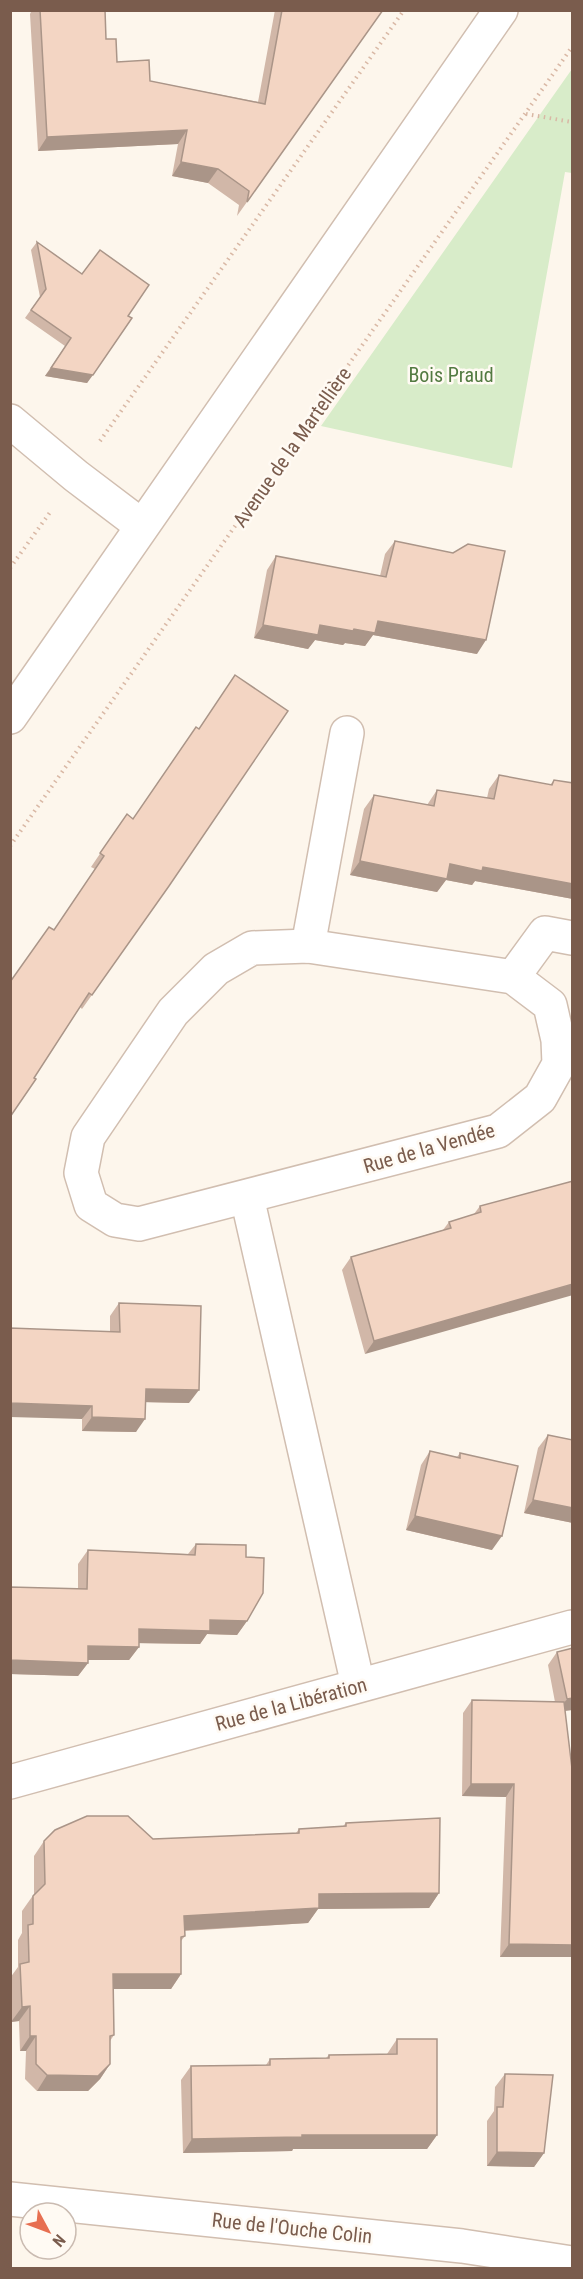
<svg xmlns="http://www.w3.org/2000/svg" width="583" height="2279" font-family="'Roboto Condensed',sans-serif">
<rect width="100%" height="100%" fill="#fdf6ec"/>
<!-- green -->
<path fill="#d8ecc9" d="M 572,69 L 572,173 L 565,172 L 512,468 L 321,426 Z"/>
<g fill="none" stroke-linecap="round" stroke-linejoin="round">
<!-- minor casing -->
<g stroke="#d1beb0" stroke-width="36">
<g id="minor">
<path d="M 10,421 L 76,476 L 142,526"/>
<path d="M 10,717 L 501,10"/>
<path d="M 308,946 L 513,977 L 550,1005 L 558,1040 L 559,1064 L 540,1098 L 498,1131 L 139,1224 L 115,1220 L 91,1205 L 81,1173 L 88,1137 L 173,1012 L 216,969 L 252,948 Z"/>
<path d="M 308,946 L 347,733"/>
<path d="M 513,977 L 545,933 L 572,938"/>
<path d="M 247,1197 L 358,1685"/>
<path d="M 10,1782 L 572,1627"/>
<path d="M 10,2199 L 462,2246 L 572,2263"/>
</g>
</g>
<!-- path -->
<g stroke="#d9b8a5" stroke-width="4" stroke-dasharray="1.5 4.5" stroke-linecap="butt">
<path d="M 526,114 L 572,122"/>
<path d="M 100,441 L 404,10"/>
<path d="M 10,568 L 51,511"/>
<path d="M 10,846 L 572,47"/>
</g>
<!-- minor -->
<use href="#minor" stroke="#fff" stroke-width="33"/>
</g>
<!-- wall -->
<g fill="#d1b7a8">
<path d="M 32,10 L 105,10 L 106,39 L 117,62 L 150,81 L 258,102 L 275,10 L 383,10 L 237,216 L 239,205 L 208,183 L 172,176 L 178,144 L 38,151 L 30,14 Z"/>
<path d="M 37,242 L 128,316 L 87,383 L 45,376 L 65,346 L 25,318 L 40,297 L 31,250 Z"/>
<path d="M 395,541 L 477,654 L 373,635 L 365,646 L 345,643 L 343,645 L 315,640 L 308,649 L 254,638 L 267,570 L 276,556 L 380,576 L 385,554 Z"/>
<path d="M 499,775 L 550,785 L 554,780 L 573,783 L 573,899 L 475,881 L 472,885 L 446,880 L 437,892 L 350,875 L 364,809 L 374,795 L 427,805 L 437,790 L 487,798 L 489,789 Z"/>
<path d="M 127,814 L 159,900 L 82,1009 L 80,1007 L 34,1078 L 10,1117 L 54,930 L 95,869 L 91,867 Z"/>
<path d="M 573,1181 L 365,1354 L 342,1270 L 351,1257 L 443,1230 L 449,1222 L 474,1214 L 480,1206 Z"/>
<path d="M 119,1303 L 189,1403 L 146,1402 L 136,1432 L 82,1431 L 82,1419 L 110,1331 L 110,1316 Z"/>
<path d="M 548,1435 L 573,1440 L 573,1523 L 524,1513 L 538,1448 Z"/>
<path d="M 430,1451 L 457,1457 L 460,1453 L 492,1550 L 406,1530 L 421,1465 Z"/>
<path d="M 196,1544 L 247,1621 L 237,1635 L 207,1634 L 200,1644 L 139,1643 L 139,1647 L 129,1660 L 88,1660 L 88,1663 L 78,1676 L 10,1674 L 10,1587 L 78,1589 L 78,1564 L 88,1550 L 188,1554 Z"/>
<path d="M 573,1648 L 565,1711 L 573,1777 L 573,1955 L 571,1957 L 500,1957 L 506,1797 L 462,1796 L 463,1713 L 472,1700 L 555,1702 L 548,1665 L 557,1652 Z"/>
<path d="M 346,1823 L 439,1893 L 429,1908 L 318,1909 L 308,1923 L 185,1931 L 185,1936 L 181,1941 L 181,1974 L 171,1989 L 113,1989 L 114,2035 L 110,2041 L 110,2064 L 100,2079 L 88,2091 L 37,2091 L 25,2079 L 26,2051 L 20,2051 L 19,2021 L 11,2022 L 10,1978 L 18,1967 L 18,1940 L 22,1933 L 22,1911 L 34,1894 L 34,1856 L 44,1841 L 153,1839 L 296,1833 L 299,1829 L 343,1826 Z"/>
<path d="M 397,2039 L 437,2135 L 427,2149 L 293,2149 L 292,2151 L 183,2153 L 181,2080 L 191,2066 L 266,2065 L 270,2059 L 326,2058 L 329,2055 L 387,2054 Z"/>
<path d="M 505,2074 L 544,2153 L 534,2167 L 487,2166 L 487,2121 L 494,2111 L 495,2087 Z"/>
</g>
<!-- shaded-wall -->
<g fill="#aa9588">
<path d="M 187,130 L 178,144 L 38,151 L 47,137 Z"/>
<path d="M 181,162 L 218,169 L 208,183 L 172,176 Z"/>
<path d="M 51,368 L 93,375 L 87,383 L 45,376 Z"/>
<path d="M 378,621 L 486,640 L 477,654 L 373,635 L 365,646 L 345,643 L 343,645 L 315,640 L 308,649 L 254,638 L 263,625 L 320,625 L 354,629 Z"/>
<path d="M 360,861 L 450,864 L 483,867 L 573,884 L 573,899 L 475,881 L 472,885 L 446,880 L 437,892 L 350,875 Z"/>
<path d="M 573,1284 L 573,1295 L 365,1354 L 374,1341 Z"/>
<path d="M 146,1389 L 199,1390 L 189,1403 L 137,1402 Z"/>
<path d="M 10,1403 L 92,1406 L 82,1419 L 10,1417 Z"/>
<path d="M 92,1417 L 145,1419 L 136,1432 L 82,1431 Z"/>
<path d="M 533,1500 L 573,1508 L 573,1523 L 524,1513 Z"/>
<path d="M 415,1516 L 502,1536 L 492,1550 L 406,1530 Z"/>
<path d="M 210,1620 L 247,1621 L 237,1635 L 207,1634 L 200,1644 L 130,1643 L 139,1629 Z"/>
<path d="M 88,1646 L 139,1647 L 129,1660 L 79,1660 Z"/>
<path d="M 10,1660 L 88,1663 L 78,1676 L 10,1674 Z"/>
<path d="M 573,1698 L 573,1710 L 557,1712 L 567,1699 Z"/>
<path d="M 471,1784 L 514,1784 L 506,1797 L 462,1796 Z"/>
<path d="M 439,1893 L 429,1908 L 318,1909 L 308,1923 L 173,1931 L 184,1916 L 319,1894 Z"/>
<path d="M 509,1944 L 573,1945 L 573,1955 L 571,1957 L 500,1957 Z"/>
<path d="M 113,1974 L 181,1974 L 171,1989 L 103,1989 Z"/>
<path d="M 30,2006 L 19,2021 L 11,2022 L 22,2007 Z"/>
<path d="M 30,2036 L 36,2036 L 26,2051 L 20,2051 Z"/>
<path d="M 110,2064 L 100,2079 L 88,2091 L 37,2091 L 47,2075 Z"/>
<path d="M 302,2135 L 437,2135 L 427,2149 L 293,2149 L 292,2151 L 183,2153 L 192,2139 Z"/>
<path d="M 497,2152 L 544,2153 L 534,2167 L 487,2166 Z"/>
</g>
<!-- building -->
<g fill="#f3d5c3" stroke="#aa9588" stroke-width="1.5">
<path d="M 40,10 L 105,10 L 106,39 L 116,39 L 117,62 L 149,60 L 150,81 L 265,104 L 282,10 L 383,10 L 247,202 L 249,191 L 218,169 L 181,162 L 187,130 L 47,137 Z"/>
<path d="M 37,242 L 82,274 L 100,250 L 149,285 L 128,316 L 132,318 L 93,375 L 51,368 L 71,338 L 31,310 L 46,289 Z"/>
<path d="M 395,541 L 453,553 L 468,544 L 505,551 L 486,640 L 378,621 L 375,633 L 354,629 L 353,631 L 320,625 L 318,635 L 263,625 L 276,556 L 386,577 Z"/>
<path d="M 235,675 L 288,711 L 169,886 L 92,995 L 89,993 L 34,1078 L 36,1079 L 10,1117 L 10,982 L 49,927 L 54,930 L 104,856 L 100,853 L 127,814 L 133,819 L 196,727 L 199,729 Z"/>
<path d="M 499,775 L 552,785 L 554,780 L 573,783 L 573,884 L 483,867 L 482,871 L 450,864 L 447,879 L 360,861 L 374,795 L 434,806 L 437,790 L 494,799 Z"/>
<path d="M 573,1181 L 573,1284 L 374,1341 L 351,1257 L 451,1228 L 449,1222 L 481,1212 L 480,1206 Z"/>
<path d="M 119,1303 L 201,1306 L 199,1390 L 146,1389 L 145,1419 L 92,1417 L 92,1406 L 10,1403 L 10,1328 L 120,1332 Z"/>
<path d="M 548,1435 L 573,1440 L 573,1508 L 533,1500 Z"/>
<path d="M 430,1451 L 460,1458 L 460,1453 L 518,1466 L 502,1536 L 415,1516 Z"/>
<path d="M 196,1544 L 246,1545 L 246,1557 L 264,1558 L 263,1593 L 247,1621 L 210,1620 L 210,1631 L 139,1629 L 139,1647 L 88,1646 L 88,1663 L 10,1660 L 10,1587 L 87,1589 L 88,1550 L 195,1555 Z"/>
<path d="M 573,1648 L 573,1698 L 567,1699 L 557,1652 Z"/>
<path d="M 472,1700 L 564,1702 L 573,1777 L 573,1945 L 509,1944 L 514,1784 L 471,1784 Z"/>
<path d="M 87,1816 L 128,1816 L 153,1839 L 299,1833 L 299,1829 L 346,1826 L 346,1823 L 440,1818 L 439,1893 L 319,1894 L 319,1908 L 184,1916 L 185,1936 L 181,1937 L 181,1974 L 113,1974 L 114,2035 L 110,2036 L 110,2064 L 98,2076 L 47,2075 L 36,2064 L 36,2036 L 30,2036 L 30,2006 L 22,2007 L 20,1964 L 29,1962 L 28,1925 L 33,1924 L 33,1896 L 45,1884 L 44,1841 L 55,1830 Z"/>
<path d="M 397,2039 L 437,2039 L 437,2135 L 302,2135 L 302,2137 L 192,2139 L 191,2066 L 270,2065 L 270,2059 L 329,2058 L 329,2055 L 397,2054 Z"/>
<path d="M 505,2074 L 553,2075 L 544,2153 L 497,2152 L 497,2107 L 503,2107 Z"/>
</g>
<g text-anchor="middle" dominant-baseline="central" stroke-width="5" stroke-linejoin="round" paint-order="stroke">
<!-- park labels -->
<g font-size="20" fill="#537a41" stroke="#fffaf3">
<text x="451" y="375">Bois Praud</text>
</g>
<!-- street labels -->
<g font-size="20" fill="#7a5c4d" stroke="#fffaf3">
<text transform="translate(292 447) rotate(-55)">Avenue de la Martellière</text>
<text transform="translate(429 1148) rotate(-16)">Rue de la Vendée</text>
<text transform="translate(291 1704) rotate(-15)">Rue de la Libération</text>
<text transform="translate(292 2228) rotate(6)">Rue de l'Ouche Colin</text>
</g>
</g>
<!-- border -->
<rect width="583" height="2279" fill="none" stroke="#7a5c4d" stroke-width="24"/>
<!-- north arrow -->
<g transform="translate(48 2231) rotate(131)"><circle r="28" fill="#fffaf3" stroke="#cabbb1" stroke-width="1.5"/>
<path d="M0-4.5L10 22L0 15L-10 22Z" fill="#e76f51"/>
<text y="-9" font-size="16" font-weight="bold" text-anchor="middle" fill="#7a5c4d">N</text>
</g>
</svg>
